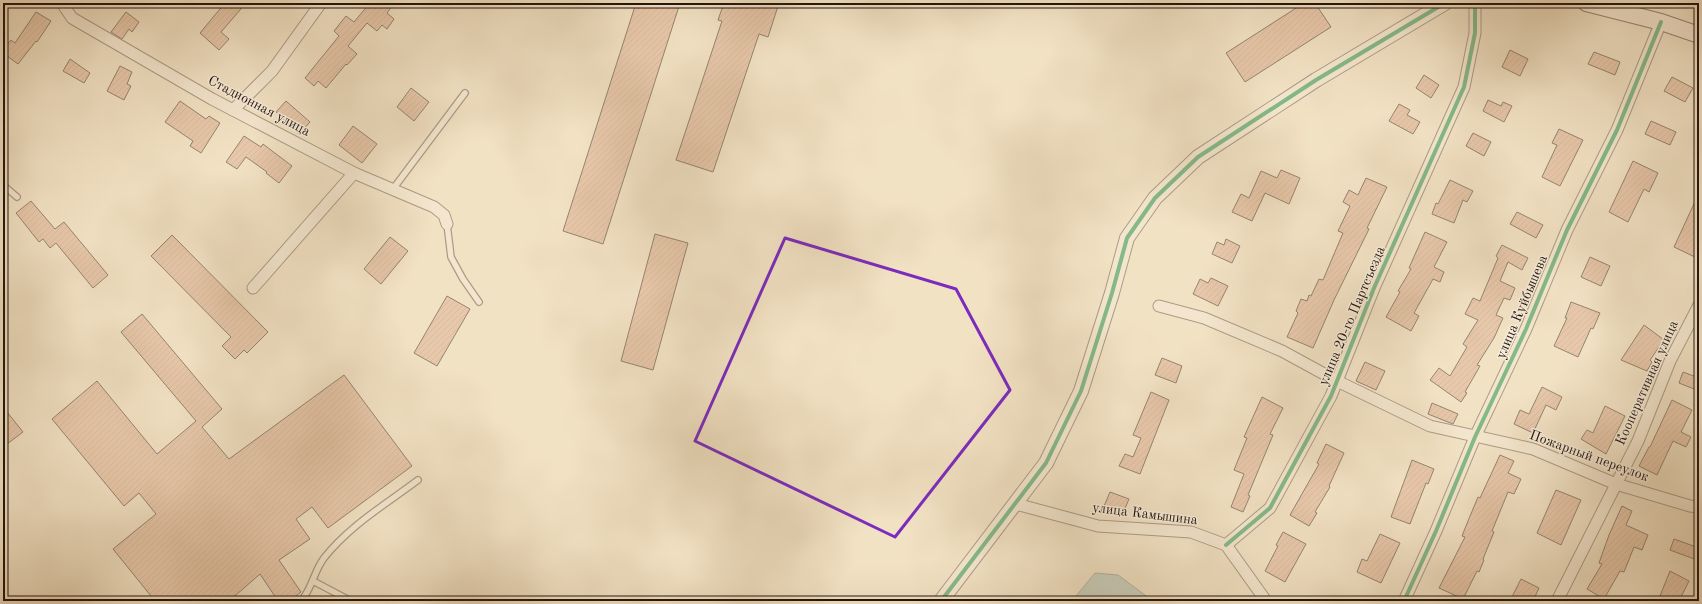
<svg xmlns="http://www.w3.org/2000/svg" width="1702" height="604" font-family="'Old Standard TT',serif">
<defs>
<pattern id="building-hatch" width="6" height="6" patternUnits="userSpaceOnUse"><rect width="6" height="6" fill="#dca98a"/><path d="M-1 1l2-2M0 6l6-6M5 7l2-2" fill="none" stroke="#bc9176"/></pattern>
</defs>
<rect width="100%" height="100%" fill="#f2e2c4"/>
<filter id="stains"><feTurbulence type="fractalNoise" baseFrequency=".005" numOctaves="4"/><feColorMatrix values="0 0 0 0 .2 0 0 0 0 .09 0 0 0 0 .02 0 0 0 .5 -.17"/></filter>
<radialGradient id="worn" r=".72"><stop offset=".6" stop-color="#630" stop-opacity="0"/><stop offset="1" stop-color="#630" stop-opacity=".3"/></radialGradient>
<!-- water -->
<path fill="#9bbdb7" stroke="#6b7973" d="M 1095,573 L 1118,575 L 1153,601 L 1072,601 Z"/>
<!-- building -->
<g fill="url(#building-hatch)" stroke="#22140d">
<path d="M 225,3 L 246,3 L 221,32 L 229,39 L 219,50 L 200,33 Z"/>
<path d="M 370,3 L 394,3 L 387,13 L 394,19 L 387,29 L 382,25 L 377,31 L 367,23 L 348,46 L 357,54 L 347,65 L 346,64 L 326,88 L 318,81 L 314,86 L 305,78 L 339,36 L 334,31 L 346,16 L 354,22 Z"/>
<path d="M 636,3 L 680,3 L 603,244 L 563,231 Z"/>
<path d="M 724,3 L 779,3 L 768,37 L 759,34 L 713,172 L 676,160 L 722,21 L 718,20 Z"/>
<path d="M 1304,3 L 1315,3 L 1331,27 L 1245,82 L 1226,53 Z"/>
<path d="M 36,12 L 51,21 L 37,42 L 36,41 L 18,64 L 3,53 L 3,50 L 11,40 L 15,43 Z"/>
<path d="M 126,12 L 139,22 L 132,32 L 129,29 L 122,39 L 111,32 Z"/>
<path d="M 1510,50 L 1528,59 L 1520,76 L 1502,67 Z"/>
<path d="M 1594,52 L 1620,62 L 1615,75 L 1588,64 Z"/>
<path d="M 70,59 L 90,73 L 84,83 L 63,71 Z"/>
<path d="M 120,66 L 132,72 L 127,84 L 131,86 L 124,100 L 107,91 Z"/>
<path d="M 1424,75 L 1439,85 L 1431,98 L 1416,88 Z"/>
<path d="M 1672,77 L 1693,88 L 1685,102 L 1664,91 Z"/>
<path d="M 411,88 L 429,102 L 414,121 L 397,107 Z"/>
<path d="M 1488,100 L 1501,106 L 1503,102 L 1512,106 L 1504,122 L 1483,111 Z"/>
<path d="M 180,101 L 206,119 L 209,116 L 220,123 L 201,153 L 190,146 L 193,141 L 165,122 Z"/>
<path d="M 286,101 L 310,122 L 299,134 L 276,112 Z"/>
<path d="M 1399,104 L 1410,110 L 1407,115 L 1420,122 L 1413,134 L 1389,121 Z"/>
<path d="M 1651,121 L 1676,132 L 1670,145 L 1645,134 Z"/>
<path d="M 353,126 L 377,144 L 362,163 L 339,145 Z"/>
<path d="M 1559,129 L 1583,140 L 1560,186 L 1542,177 L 1557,145 L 1552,143 Z"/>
<path d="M 1473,133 L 1491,142 L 1484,156 L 1466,146 Z"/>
<path d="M 244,136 L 261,147 L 263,144 L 292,166 L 279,183 L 266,173 L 267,172 L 246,157 L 237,169 L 226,162 Z"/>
<path d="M 1633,161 L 1658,173 L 1649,192 L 1644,189 L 1628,222 L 1609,212 Z"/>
<path d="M 1281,170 L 1300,178 L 1289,204 L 1265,193 L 1252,221 L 1232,212 L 1241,194 L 1249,198 L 1261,171 L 1277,178 Z"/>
<path d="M 1366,178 L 1387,187 L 1367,228 L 1369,229 L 1334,300 L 1313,348 L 1287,337 L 1298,313 L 1296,311 L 1301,299 L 1307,301 L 1309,295 L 1311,296 L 1319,279 L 1323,280 L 1343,233 L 1338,231 L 1350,206 L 1343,202 L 1349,190 L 1358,195 Z"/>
<path d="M 1450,180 L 1473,191 L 1467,202 L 1463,200 L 1454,223 L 1432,214 L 1436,203 L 1438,204 Z"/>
<path d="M 1699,193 L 1699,253 L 1697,258 L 1674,247 Z"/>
<path d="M 31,201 L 55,229 L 64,222 L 108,275 L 93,288 L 56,243 L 50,248 L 43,239 L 39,242 L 16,213 Z"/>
<path d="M 1517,212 L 1543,225 L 1536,238 L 1510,224 Z"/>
<path d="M 1425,232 L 1447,242 L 1434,267 L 1444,272 L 1440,282 L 1433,279 L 1414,313 L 1419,316 L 1411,331 L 1386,317 L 1400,292 L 1398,291 L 1411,269 L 1409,268 Z"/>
<path d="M 655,234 L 688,243 L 653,370 L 621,361 Z"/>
<path d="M 172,235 L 268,332 L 247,353 L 244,350 L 235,359 L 222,346 L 231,337 L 151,256 Z"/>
<path d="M 390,237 L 408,251 L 381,284 L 364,269 Z"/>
<path d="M 1226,239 L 1240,246 L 1232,263 L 1212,254 L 1217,242 L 1224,245 Z"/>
<path d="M 1502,245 L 1528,258 L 1522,270 L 1508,262 L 1500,281 L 1515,288 L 1510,300 L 1504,298 L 1496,315 L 1503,318 L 1494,338 L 1477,365 L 1480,366 L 1465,392 L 1467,393 L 1461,402 L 1430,380 L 1439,368 L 1450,376 L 1467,347 L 1463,344 L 1478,320 L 1465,314 L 1473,298 L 1480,301 L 1498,258 L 1496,256 Z"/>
<path d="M 1590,257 L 1610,266 L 1601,286 L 1581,277 Z"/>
<path d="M 1211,278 L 1228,286 L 1218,306 L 1193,294 L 1200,279 L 1208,283 Z"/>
<path d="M 447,296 L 470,309 L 437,366 L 414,353 Z"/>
<path d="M 1571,302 L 1600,313 L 1593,329 L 1591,328 L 1578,357 L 1554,346 L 1567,318 L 1565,318 Z"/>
<path d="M 142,314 L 222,409 L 202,427 L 229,459 L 344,375 L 412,466 L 328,528 L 312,507 L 296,519 L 310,539 L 279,560 L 301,592 L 289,601 L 278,601 L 260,574 L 229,601 L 155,601 L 113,549 L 156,514 L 139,493 L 124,506 L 52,419 L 97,381 L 157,454 L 196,421 L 121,332 Z"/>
<path d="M 1644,325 L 1664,340 L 1650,360 L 1652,362 L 1647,371 L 1621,360 Z"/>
<path d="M 1162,358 L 1182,366 L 1176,383 L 1155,375 Z"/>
<path d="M 1365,362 L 1385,371 L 1376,390 L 1356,381 Z"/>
<path d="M 1683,372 L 1699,378 L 1699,391 L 1679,383 Z"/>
<path d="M 1542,387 L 1562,397 L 1556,410 L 1546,405 L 1533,433 L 1514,424 L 1520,410 L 1529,414 Z"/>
<path d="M 1151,392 L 1169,400 L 1140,474 L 1119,466 L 1125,454 L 1133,457 L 1141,438 L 1133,435 Z"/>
<path d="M 1262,397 L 1283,408 L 1270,434 L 1273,435 L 1248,495 L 1250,496 L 1243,512 L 1231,507 L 1244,474 L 1234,470 L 1247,438 L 1244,437 Z"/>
<path d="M 1672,400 L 1692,410 L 1681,432 L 1691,437 L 1686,447 L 1673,441 L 1657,475 L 1639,466 L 1649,447 L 1650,447 Z"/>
<path d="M 1432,403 L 1458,414 L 1453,424 L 1428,414 Z"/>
<path d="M 1605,406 L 1625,416 L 1606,454 L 1581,439 L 1587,430 L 1593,433 Z"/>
<path d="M 3,407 L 23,432 L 3,447 Z"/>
<path d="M 1326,444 L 1344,453 L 1329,486 L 1330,487 L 1315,512 L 1317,513 L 1309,526 L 1290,515 L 1319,464 L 1317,463 Z"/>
<path d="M 1500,455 L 1514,461 L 1508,473 L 1521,479 L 1514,494 L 1508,492 L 1492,531 L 1494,532 L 1483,559 L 1484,560 L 1479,572 L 1477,571 L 1463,599 L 1439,588 L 1465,537 L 1462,536 L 1468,521 L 1478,497 L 1480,498 Z"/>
<path d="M 1412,460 L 1434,469 L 1428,484 L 1426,483 L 1410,524 L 1391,517 Z"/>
<path d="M 1556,490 L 1581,500 L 1561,545 L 1537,533 Z"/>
<path d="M 1110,492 L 1129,499 L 1123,513 L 1104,506 Z"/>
<path d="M 1622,506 L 1632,511 L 1626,525 L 1648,535 L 1642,550 L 1634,547 L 1624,572 L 1620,571 L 1604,599 L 1587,589 L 1602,564 L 1599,563 L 1609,535 Z"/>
<path d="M 1283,532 L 1306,544 L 1285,582 L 1265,571 L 1278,546 L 1276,545 Z"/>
<path d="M 1380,534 L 1400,543 L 1381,583 L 1357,572 L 1362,559 L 1367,561 Z"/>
<path d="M 1674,539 L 1699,548 L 1697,560 L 1670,550 Z"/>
<path d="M 1670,571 L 1689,581 L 1679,601 L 1658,601 Z"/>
<path d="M 1521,579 L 1539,588 L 1533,601 L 1510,601 Z"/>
</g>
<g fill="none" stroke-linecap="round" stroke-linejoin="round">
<!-- service casing -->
<g stroke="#56483b" stroke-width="8">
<g id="service">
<path d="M 3,185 L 17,197"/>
<path d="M 393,189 L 465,93"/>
<path d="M 447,224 L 451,257 L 463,279 L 479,302"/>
<path d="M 313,581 L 351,601"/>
<path d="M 301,601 C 312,589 314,571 324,558 C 349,526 386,504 418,480"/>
</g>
</g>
<!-- minor casing -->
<g stroke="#56483b" stroke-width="13">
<g id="minor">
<path d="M 62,3 L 72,18 L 212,99 L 354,173 L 434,207 L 444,215 L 447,224"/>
<path d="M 233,110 L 272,71 L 321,3"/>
<path d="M 253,288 L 354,173"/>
<path d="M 1159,306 L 1204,318 L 1282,351 L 1337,381 L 1430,426 L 1533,449 L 1616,484 L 1690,506 L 1699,507"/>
<path d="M 1016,504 L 1098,526 L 1191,532 L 1226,545 L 1266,601"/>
<path d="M 1226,545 L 1270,508 L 1331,396 L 1374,288 L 1464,87 L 1475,33 L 1475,3"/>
<path d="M 1404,601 L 1436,531 L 1475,437 L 1526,329 L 1567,230 L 1617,130 L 1661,22"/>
<path d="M 1557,601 L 1638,441 L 1670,361 L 1699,305"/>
<path d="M 1698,601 L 1699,600"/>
</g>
</g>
<!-- tertiary casing -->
<g stroke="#56483b" stroke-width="16">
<path id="tertiary" d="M 941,601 L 1046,463 L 1081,391 L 1112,293 L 1127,238 L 1155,198 L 1198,157 L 1316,80 L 1445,3"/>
</g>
<!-- secondary casing -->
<g stroke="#22140d" stroke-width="18">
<path id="secondary" d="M 1586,3 L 1661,22 L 1699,35"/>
</g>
<!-- service -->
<use href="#service" stroke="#f7ecd9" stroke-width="5.5"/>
<!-- minor -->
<use href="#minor" stroke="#f7ecd9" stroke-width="11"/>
<!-- tertiary -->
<use href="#tertiary" stroke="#f7ecd9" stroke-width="14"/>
<!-- secondary -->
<use href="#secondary" stroke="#f7ecd9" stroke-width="16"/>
<!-- cycleway casing -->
<g stroke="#f7ecd9" stroke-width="6">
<g id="cycleway">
<path d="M 1226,545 L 1270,508 L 1331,396 L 1374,288 L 1464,87 L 1475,33 L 1475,3"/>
<path d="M 941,601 L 1046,463 L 1081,391 L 1112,293 L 1127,238 L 1155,198 L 1198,157 L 1316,80 L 1445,3"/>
<path d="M 1404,601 L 1436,531 L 1475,437 L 1526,329 L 1567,230 L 1617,130 L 1661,22"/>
</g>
</g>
<!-- cycleway -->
<use href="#cycleway" stroke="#00873e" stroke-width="4"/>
</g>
<!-- marked area -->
<path d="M0 0H1702V604H0ZM 785,238 L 956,289 L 1010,390 L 895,537 L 695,441 Z" fill="#f2e2c4" fill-opacity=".55" fill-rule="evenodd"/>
<path fill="none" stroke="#7b2cbf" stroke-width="3" stroke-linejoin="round" d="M 785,238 L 956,289 L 1010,390 L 895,537 L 695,441 Z"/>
<g text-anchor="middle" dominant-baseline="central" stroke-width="3" stroke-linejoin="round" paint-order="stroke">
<!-- street labels -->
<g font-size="14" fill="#22140d" stroke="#f7ecd9">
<text transform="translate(259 106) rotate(28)">Стадионная улица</text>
<text transform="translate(1522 307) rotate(-67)">улица Куйбышева</text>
<text transform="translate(1352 316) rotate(-67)">улица 20-го Партсъезда</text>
<text transform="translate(1647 383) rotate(-66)">Кооперативная улица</text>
<text transform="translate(1589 456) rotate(20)">Пожарный переулок</text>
<text transform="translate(1145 514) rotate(7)">улица Камышина</text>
</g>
</g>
<!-- margin -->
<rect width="1702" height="604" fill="none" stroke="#f2e2c4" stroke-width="16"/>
<rect x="4" y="4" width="1694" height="596" fill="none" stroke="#22140d" stroke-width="2"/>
<rect x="8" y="8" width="1686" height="588" fill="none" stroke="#22140d"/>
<rect width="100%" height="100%" filter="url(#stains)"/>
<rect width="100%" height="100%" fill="url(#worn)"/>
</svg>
